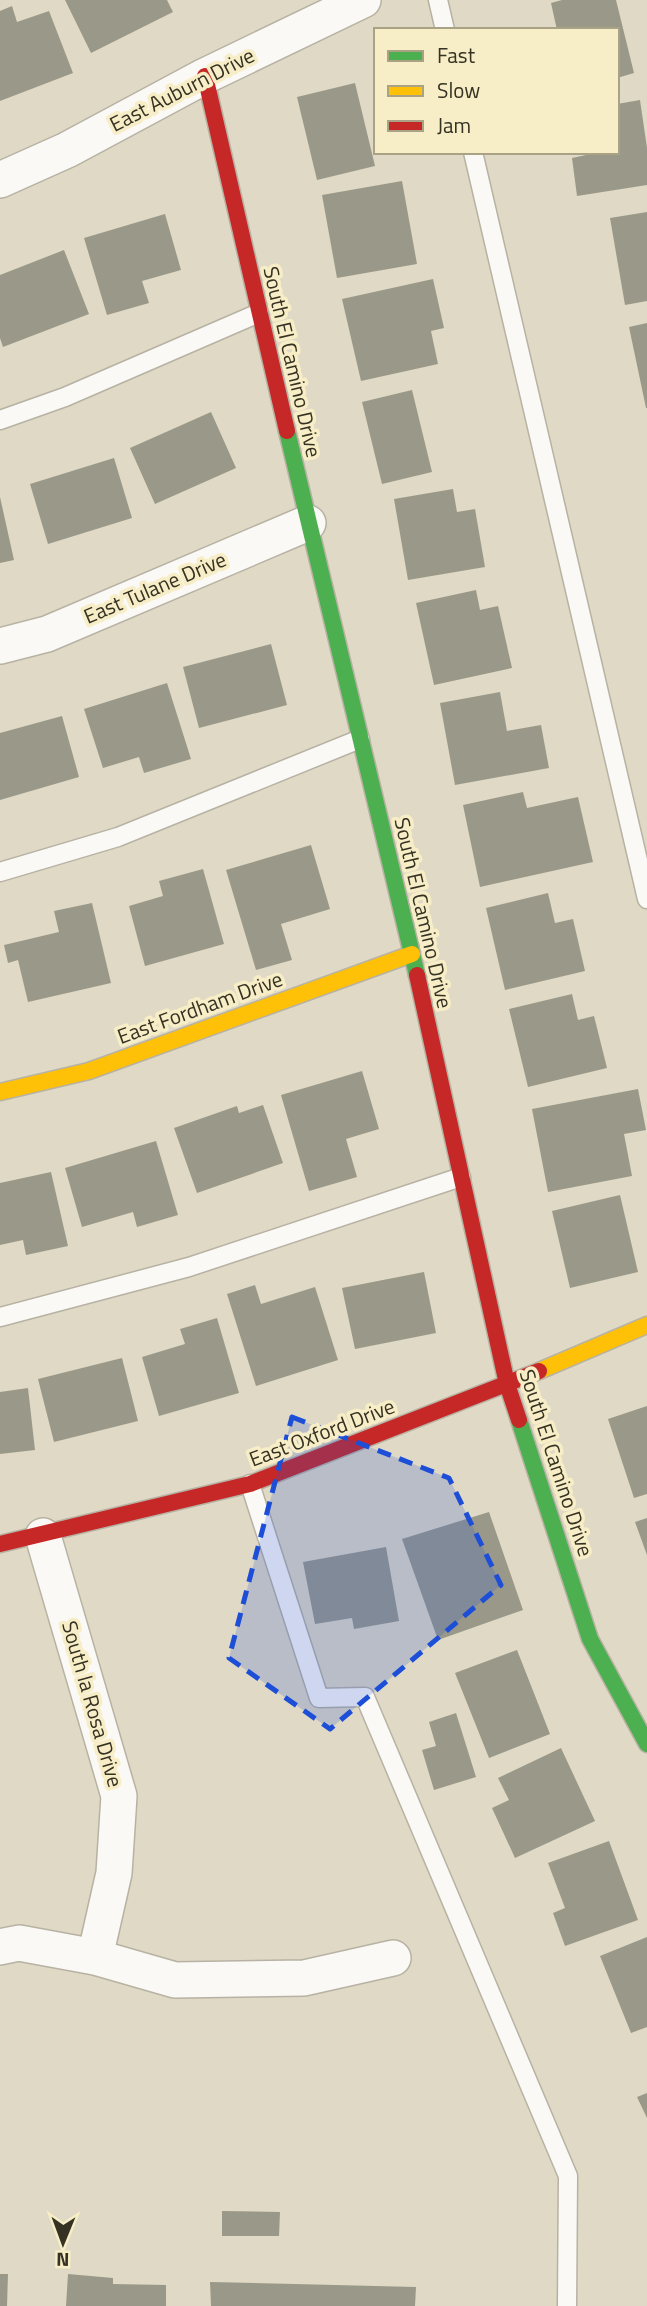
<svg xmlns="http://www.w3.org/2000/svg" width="647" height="2306" font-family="'Titillium Web',sans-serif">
<rect width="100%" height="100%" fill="#dfd9c5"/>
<path fill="#9a9989" d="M65,0H167L173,12L91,53Z
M562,0H616L634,73L617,78V30H557L551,3Z
M12,6L17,22L49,11L73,73L0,101V11Z
M355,83L375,166L317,180L297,97Z
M640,100L647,148V185L577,196L572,158L586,155V152H617V104Z
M402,181L417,264L337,278L322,195Z
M647,212V301L625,305L610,218Z
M165,214L181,270L142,281L149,303L107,315L84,238Z
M64,250L89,314L3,347L0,338V275Z
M433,279L444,328L431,331L438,364L361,381L342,299Z
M647,323V408H646L629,327Z
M412,390L432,472L382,484L362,402Z
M211,412L236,468L155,504L130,448Z
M114,458L132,518L48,544L30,484Z
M453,489L457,512L475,509L485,567L408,580L394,499Z
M0,497L14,560L0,563Z
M476,590L480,610L498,606L512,668L434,685L416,603Z
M271,644L287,705L199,728L183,667Z
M167,683L191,759L144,773L139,757L103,768L84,709Z
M500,692L507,731L541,725L549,768L455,785L440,703Z
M62,716L79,777L0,800V733Z
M523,792L527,808L578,797L593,862L480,887L463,805Z
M311,845L330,909L281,924L292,960L256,970L226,870Z
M203,869L224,944L145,966L129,906L163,896L159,881Z
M548,893L555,923L573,919L585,971L505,990L486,908Z
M92,903L111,983L28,1002L18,960L8,963L4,945L59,932L54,911Z
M572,994L578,1020L594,1016L607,1068L528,1087L509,1009Z
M362,1071L379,1129L346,1139L357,1177L309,1191L281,1095Z
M638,1089L646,1130L624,1134L632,1176L548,1192L532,1109Z
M263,1105L283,1163L197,1193L174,1128L237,1106L239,1113Z
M156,1141L178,1215L137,1227L133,1212L82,1227L65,1168Z
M51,1172L68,1246L26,1255L23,1240L0,1245V1183Z
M620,1195L638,1272L570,1288L552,1211Z
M424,1272L436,1333L355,1349L342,1288Z
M255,1285L261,1304L315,1287L338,1360L256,1386L227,1294Z
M217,1318L239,1393L159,1416L142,1357L185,1344L180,1329Z
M122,1358L138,1421L54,1442L38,1379Z
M28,1388L35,1450L0,1454V1392Z
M647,1406V1494L634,1498L608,1419Z
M489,1512L523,1610L438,1640L402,1539Z
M647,1518V1555L635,1522Z
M386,1547L399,1621L354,1629L352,1618L315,1624L303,1562Z
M517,1650L550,1734L489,1758L455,1673Z
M456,1713L476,1777L434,1790L422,1750L436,1746L429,1722Z
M561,1748L595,1821L515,1858L492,1808L509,1800L498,1778Z
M609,1841L638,1920L565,1946L553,1913L565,1908L548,1863Z
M647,1937V2027L631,2033L600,1956Z
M647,2093V2118L637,2097Z
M222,2211L280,2212L279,2236H222Z
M0,2274H8L7,2306H0Z
M68,2274L113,2278V2284L166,2285V2306H66Z
M210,2282L416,2287L415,2306H211Z"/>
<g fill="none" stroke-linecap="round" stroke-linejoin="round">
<g stroke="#b7b2a3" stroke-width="21">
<path id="lane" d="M438,0L445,30
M473,152L647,899
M0,420L65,397L259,313
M0,872L118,837L360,739
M0,1317L189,1267L461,1177
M250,1484L319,1698L365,1697L568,2176L567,2306"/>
</g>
<g stroke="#b7b2a3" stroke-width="38">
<path id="street" d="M0,180L67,150L205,76L363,0
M0,646L47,634L308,523
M43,1536L119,1796L114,1873L95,1957
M0,1947L19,1943L95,1957L175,1980L304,1978L393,1958"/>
</g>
<g stroke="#b7b2a3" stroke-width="19">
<path id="fast" d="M287,431L417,975
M519,1420L590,1639L647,1744"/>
</g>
<g stroke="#b7b2a3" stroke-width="19">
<path id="slow" d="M0,1092L89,1071L412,954
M539,1371L647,1325"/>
</g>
<g stroke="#b7b2a3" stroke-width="19">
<path id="jam" d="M205,76L287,431
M417,975L507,1384L519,1420
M0,1544L250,1484L539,1371"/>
</g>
<use href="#lane" stroke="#faf9f6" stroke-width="18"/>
<use href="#street" stroke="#faf9f6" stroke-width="35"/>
<use href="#fast" stroke="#4caf50" stroke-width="16"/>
<use href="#slow" stroke="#ffc107" stroke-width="16"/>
<use href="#jam" stroke="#c62828" stroke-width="16"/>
</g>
<path fill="#1d4ed8" fill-opacity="0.2" stroke="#1d4ed8" stroke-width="5" stroke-dasharray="14 9" stroke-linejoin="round" d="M292,1417L449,1478L501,1585L330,1729L229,1658Z"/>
<g text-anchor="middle" stroke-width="7" stroke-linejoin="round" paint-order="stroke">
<g font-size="21" fill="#353123" stroke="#f7edc6">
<text transform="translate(182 90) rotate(-27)" y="7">East Auburn Drive</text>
<text transform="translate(292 362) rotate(77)" y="7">South El Camino Drive</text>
<text transform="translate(155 588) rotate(-23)" y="7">East Tulane Drive</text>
<text transform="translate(423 913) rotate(77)" y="7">South El Camino Drive</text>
<text transform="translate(200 1008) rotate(-20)" y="7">East Fordham Drive</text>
<text transform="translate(322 1433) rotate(-21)" y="7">East Oxford Drive</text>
<text transform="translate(556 1463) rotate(72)" y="7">South El Camino Drive</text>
<text transform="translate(92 1704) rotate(74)" y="7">South la Rosa Drive</text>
</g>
</g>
<rect x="374" y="28" width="245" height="126" fill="#f7edc6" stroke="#a9a285" stroke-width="2"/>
<rect x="388" y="51" width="35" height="10" fill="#4caf50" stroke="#a9a285" stroke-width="2"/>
<text x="437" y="63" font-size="21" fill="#353123">Fast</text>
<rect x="388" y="86" width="35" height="10" fill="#ffc107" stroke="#a9a285" stroke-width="2"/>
<text x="437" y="98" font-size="21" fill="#353123">Slow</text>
<rect x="388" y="121" width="35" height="10" fill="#c62828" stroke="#a9a285" stroke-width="2"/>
<text x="437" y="133" font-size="21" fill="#353123">Jam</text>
<g transform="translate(63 2243) rotate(181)" stroke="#f7edc6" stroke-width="5" paint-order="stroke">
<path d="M0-5L12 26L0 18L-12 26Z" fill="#353123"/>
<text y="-10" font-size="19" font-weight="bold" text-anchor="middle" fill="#353123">N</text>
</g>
</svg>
